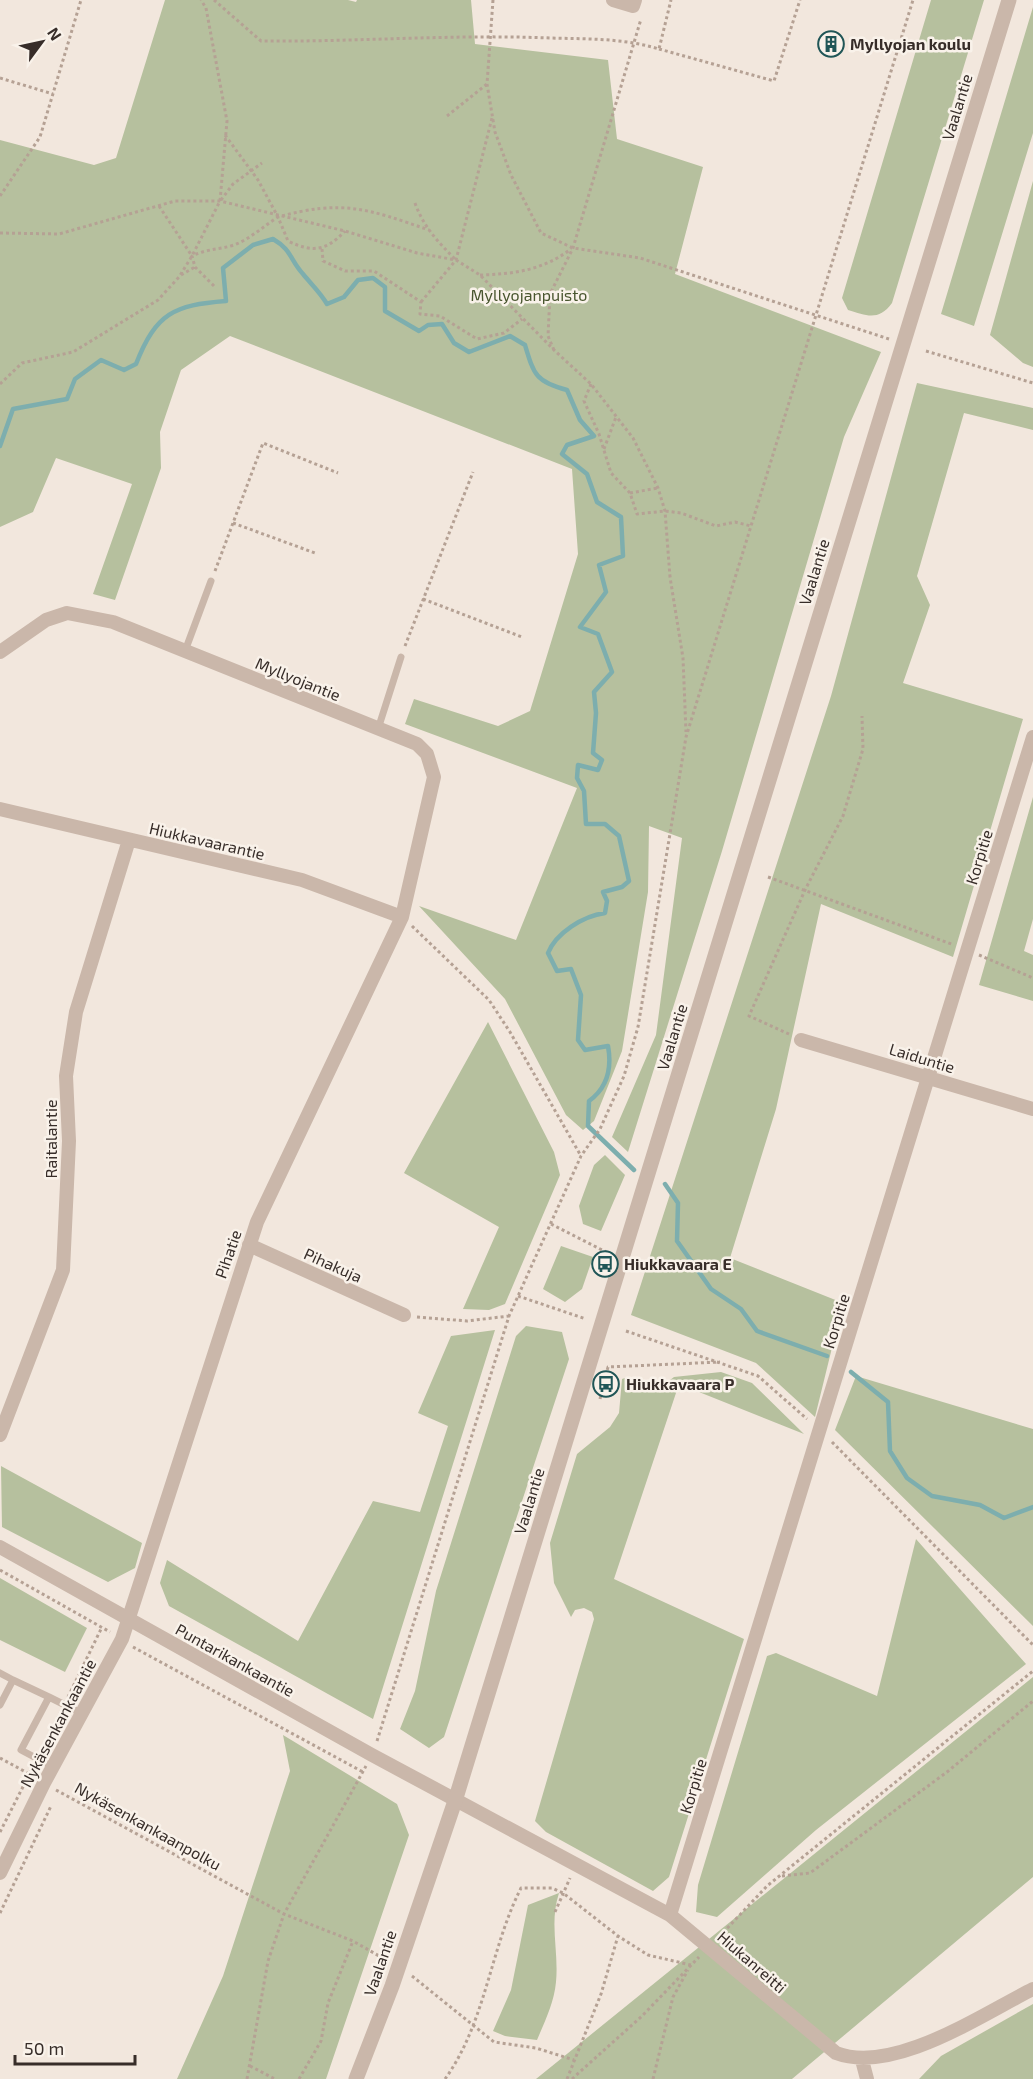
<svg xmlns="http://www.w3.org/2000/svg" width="1033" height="2079" font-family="'Exo 2',sans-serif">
<rect width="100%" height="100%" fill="#f2e7dd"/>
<path fill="#b6c09e" d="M165,0H348L356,2L357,0H471L475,44L608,60L617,139L703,167L675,274L881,352L844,437L722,851L628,1152L612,1137L656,1035L682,838L649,826L648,892L622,1051L594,1121L583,1130L566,1115L505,999L419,906L516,940L577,788L405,724L414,699L498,726L530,711L578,554L572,469L230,336L181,370L160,432L161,468L115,600L93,594L132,484L56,458L33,512L0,527V140L94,165L116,158Z
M931,0H984L892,303C879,321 867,316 848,310L842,298Z
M1033,7V133L974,326L941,314Z
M1033,181V367L1023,363L990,335Z
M917,383L1033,408V430L964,413L917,576L930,605L903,683L1023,719L953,957L821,904L776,1109L730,1258L843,1303L815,1417L756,1363L631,1315L831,696Z
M1033,797V919L1024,951L1033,955V1001L979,985Z
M488,1022L554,1152L560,1175L505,1304L489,1310L463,1309L499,1227L404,1173Z
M605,1155L625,1175L601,1231L583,1224L579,1206L594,1165Z
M561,1246L593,1257L582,1289L565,1302L543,1289Z
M526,1326L562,1332L569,1359L444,1737L429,1748L400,1729L415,1691L436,1591L516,1336Z
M495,1330L373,1719L169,1606L160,1583L167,1560L298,1641L373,1501L420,1512L448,1426L418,1413L451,1336Z
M721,1372L752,1383L804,1434L679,1384L614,1579L744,1639L669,1877L653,1891L546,1832L535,1821L594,1619L592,1612L584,1608L575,1610L571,1617L554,1583L550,1543L577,1454L610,1427L619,1413L622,1379L628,1377L647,1386L661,1387L674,1377Z
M856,1376L1033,1429V1626L835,1430Z
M1,1466L142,1543L135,1568L108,1582L2,1527Z
M916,1539L1026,1664L816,1830L717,1917L696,1912L698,1885L767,1656L776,1653L877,1696Z
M0,1578L87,1628L65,1672L0,1640Z
M1033,1677V1877L792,2079H536Z
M283,1735L397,1804L409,1835L326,2079H177L223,1976L290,1771Z
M559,1893C549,1923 559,1951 556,1982C554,2003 545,2021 537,2040L505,2036L493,2031L511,1990L528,1905Z
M1033,2004V2079H919L941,2056Z"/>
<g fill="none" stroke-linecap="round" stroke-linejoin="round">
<path stroke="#7daeae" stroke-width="4.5" d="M0,446L13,409L67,399L75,379L101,360L124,370L136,364C156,313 174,305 226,301L223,268L253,245L273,239C292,250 290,260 303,274C312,285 320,292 327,304L344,297L358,280L373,278L385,287V311L419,331L428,325L442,324L454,343L469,352L510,336L525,345C534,375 536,382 567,390L580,420L594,436L567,445L562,454L587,474L597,502L621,517L623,556L599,565L606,592L580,627L598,634L612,672L594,692L596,713L593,753L602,760L598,770L578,765L577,778L584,791L586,824H605L619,836L629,881L622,887L603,892L607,901L605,913C583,916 556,933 548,953L557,971L571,969L581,995L578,1040L585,1050L608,1046C612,1068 607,1088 589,1101L588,1126L634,1170
M665,1184L678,1203L677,1241L711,1289L741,1309L757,1331L827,1356
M851,1372L888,1402L890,1451L907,1478L932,1496L980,1505L1004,1518L1033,1507"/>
<path stroke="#b5a194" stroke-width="3" stroke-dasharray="3 3" stroke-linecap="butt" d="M214,0L261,41C357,42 453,34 550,38C587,39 623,38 659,49L671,0
M493,0L487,84L495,132L511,175L541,233L573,248L640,258L889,339
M659,49L774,81L800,0
M0,78L53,94
M447,116L487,84
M225,135L258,180L278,217C343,199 368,209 429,230
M0,196L40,137L81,0
M221,200L233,184L262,163
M415,203C423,226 438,242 455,259
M159,206L192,256
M0,233L59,234L175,201H220L345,231L417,253L456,260L480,275L555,351L591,384L633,438L658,488L665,511L670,577L683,658L686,732
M322,249L323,261L345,271H374L421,302L420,314L440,316L477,339L504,333L522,319
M181,275L195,267
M480,275C515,274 543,270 571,249
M214,286L195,267L192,256C209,248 219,250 234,245C250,239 264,226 278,217L288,241C313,253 326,251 345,231
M421,302L456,260L492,118
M554,350L548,336L550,294L573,248L641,19
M926,351L1033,383
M0,384L22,363L73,352L158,300L179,277L192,256L220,201L227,121L206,8L201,0
M591,384L584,401L599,434L611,473L630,493L637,514L665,511L681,513L716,526L735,522L751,526
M604,449L616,417
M630,493L658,488
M233,523L315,553
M215,571L263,443L338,473
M423,599L522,637
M405,646L473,472
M768,877L954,945
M412,926L489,1000L510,1032L581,1156
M979,955L1033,978
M789,1034L749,1016L805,890L843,816L863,749L862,716
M551,1224L608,1253
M518,1296L586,1319
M417,1317L467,1321L509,1316
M626,1331L758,1376L807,1419
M600,1399L608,1367L720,1362
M832,1442L1033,1645
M0,1570L110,1632
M133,1647L363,1772
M68,1697L102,1627
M377,1741L509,1316L581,1156L600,1129L624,1076L638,1027L686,737L913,0
M42,1751L60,1713
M0,1758L33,1776
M56,1790L284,1914L353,1941L386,1960
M0,1832L33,1767
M782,1876L810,1873L947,1772L1033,1701
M555,1912L570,1878
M0,1913L51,1806
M719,1937L767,1886L1033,1671
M412,1976L494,2042L536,2048L574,2060
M250,2066L275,2079
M247,2079L268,1961L284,1914L366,1766
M299,2079L321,2041L328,2003L353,1941
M445,2079C486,2022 490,1949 521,1888H552L563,1893L618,1936L648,1955L691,1965
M567,2079L601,1994L618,1936
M572,2079L642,2016L699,1957
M653,2079L673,1997L688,1970"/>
<path stroke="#cab7aa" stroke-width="7" d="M185,651L211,581
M378,729L401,657
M0,1673L13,1680
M0,1705L13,1680L49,1697
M53,1767L21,1750L49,1697L81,1713"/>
<path stroke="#cab7aa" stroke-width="14" d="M613,0L633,6L635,0
M0,652L46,620L67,613L113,622L417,744L427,754L434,777L402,917L257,1222L122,1639L44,1783L0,1873
M0,809L302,880L402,917
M801,1040L1033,1109
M249,1245L404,1315
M0,1435L63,1270L69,1141L66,1076L76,1012L129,840
M0,1547L372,1755L670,1915L836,2053C893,2075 981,2015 1033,1989
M670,1915L1033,737
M862,2060L867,2079"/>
<path stroke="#cab7aa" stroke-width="15" d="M356,2079L392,1986L455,1801L1009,0"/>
</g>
<defs>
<g id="building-ring" transform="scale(1.35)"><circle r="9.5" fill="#f9f2ea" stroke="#205657" stroke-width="1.5"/><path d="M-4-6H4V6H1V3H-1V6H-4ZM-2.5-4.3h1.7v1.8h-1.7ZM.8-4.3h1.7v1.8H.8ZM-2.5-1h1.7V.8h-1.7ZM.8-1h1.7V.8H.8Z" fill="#205657"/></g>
<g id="bus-ring" transform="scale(1.35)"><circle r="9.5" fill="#f9f2ea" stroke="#205657" stroke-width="1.5"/><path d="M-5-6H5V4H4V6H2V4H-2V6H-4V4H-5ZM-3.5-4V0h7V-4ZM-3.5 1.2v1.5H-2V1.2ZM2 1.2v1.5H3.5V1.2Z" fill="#205657"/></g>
</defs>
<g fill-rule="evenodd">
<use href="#building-ring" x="831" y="44"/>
<use href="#bus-ring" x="605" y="1264"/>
<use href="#bus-ring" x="606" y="1384"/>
</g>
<g text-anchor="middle" stroke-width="5" stroke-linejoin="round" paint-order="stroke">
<g font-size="16" font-weight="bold" fill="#372d29" stroke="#f9f2ea" text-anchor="start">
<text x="850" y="50">Myllyojan koulu</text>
<text x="624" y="1270">Hiukkavaara E</text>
<text x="626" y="1390">Hiukkavaara P</text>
</g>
<g font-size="16" fill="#372d29" stroke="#f9f2ea">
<text transform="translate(957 107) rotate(-73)" y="6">Vaalantie</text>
<text transform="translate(814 572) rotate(-73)" y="6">Vaalantie</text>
<text transform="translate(298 679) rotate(22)" y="6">Myllyojantie</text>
<text transform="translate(207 841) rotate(13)" y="6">Hiukkavaarantie</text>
<text transform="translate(979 857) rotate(-73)" y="6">Korpitie</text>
<text transform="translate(672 1037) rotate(-73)" y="6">Vaalantie</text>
<text transform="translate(922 1058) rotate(17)" y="6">Laiduntie</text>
<text transform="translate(51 1139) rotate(-90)" y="6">Raitalantie</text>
<text transform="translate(228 1254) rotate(-71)" y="6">Pihatie</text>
<text transform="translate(333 1265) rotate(24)" y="6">Pihakuja</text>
<text transform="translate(836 1321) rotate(-73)" y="6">Korpitie</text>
<text transform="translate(529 1501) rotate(-73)" y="6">Vaalantie</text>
<text transform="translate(235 1660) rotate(29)" y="6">Puntarikankaantie</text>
<text transform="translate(58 1723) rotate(-62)" y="6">Nykäsenkankaantie</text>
<text transform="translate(693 1786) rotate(-73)" y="6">Korpitie</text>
<text transform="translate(148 1826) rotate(29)" y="6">Nykäsenkankaanpolku</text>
<text transform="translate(752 1962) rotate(41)" y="6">Hiukanreitti</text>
<text transform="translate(380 1963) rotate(-71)" y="6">Vaalantie</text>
</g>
<g font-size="16" fill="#48552e" stroke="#f9f2ea">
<text x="529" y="301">Myllyojanpuisto</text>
</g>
</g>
<g transform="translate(42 42) rotate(57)" stroke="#f9f2ea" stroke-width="4.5" paint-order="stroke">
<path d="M0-4.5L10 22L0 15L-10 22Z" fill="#372d29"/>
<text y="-9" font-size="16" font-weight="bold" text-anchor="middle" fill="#372d29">N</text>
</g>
<path d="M15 2055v9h120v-9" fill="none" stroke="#372d29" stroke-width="3"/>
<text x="24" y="2055" font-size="18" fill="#372d29" stroke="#f9f2ea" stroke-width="4.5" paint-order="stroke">50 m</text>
</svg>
